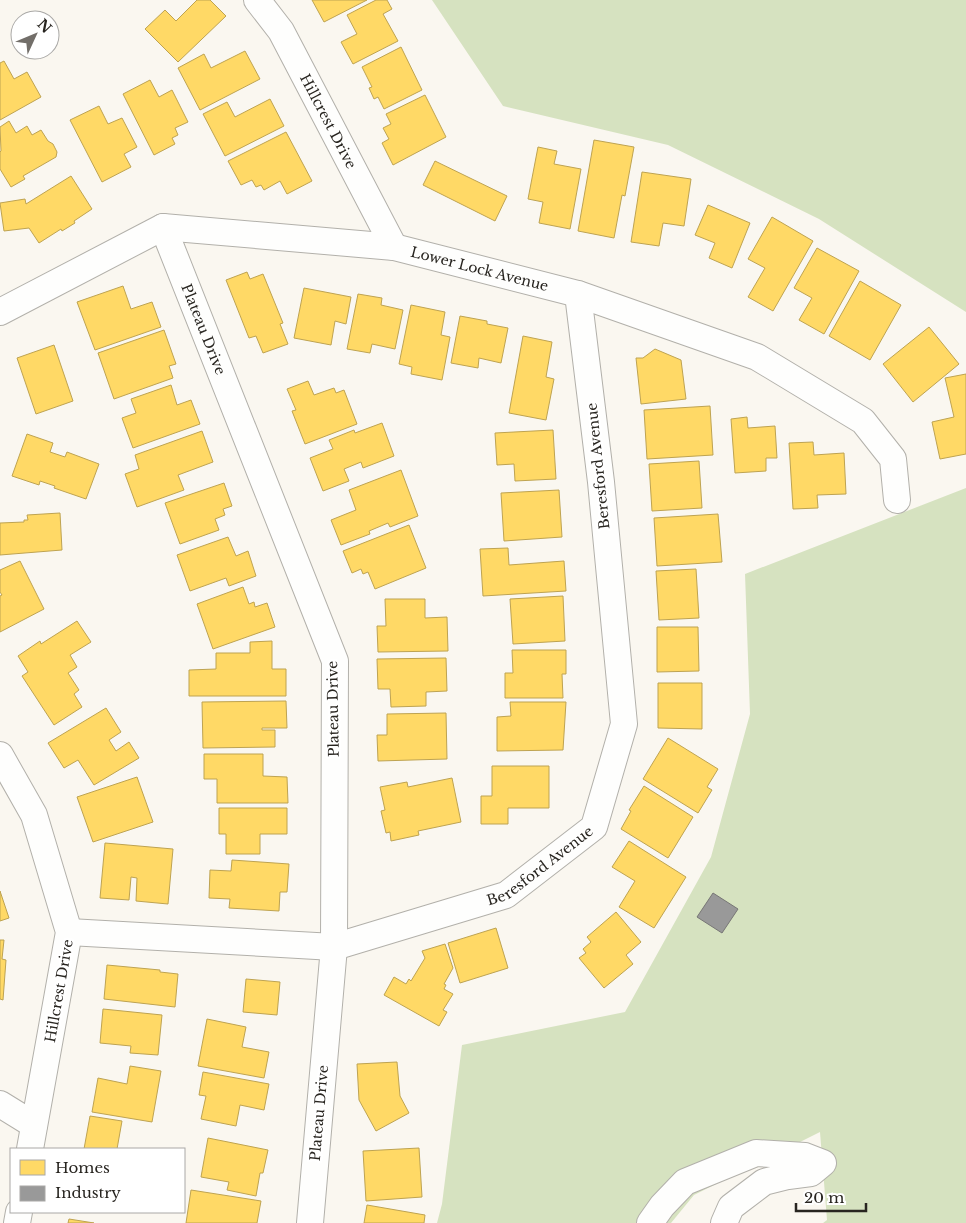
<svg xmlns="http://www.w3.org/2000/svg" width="966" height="1223" font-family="'Libre Baskerville',serif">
<rect width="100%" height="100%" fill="#faf7f0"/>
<path fill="#d6e2c0" d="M432,0H966V312L819,219L668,145L503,106Z
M966,488V1223H823L827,1220L820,1132L694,1195L671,1223H437L442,1204L462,1045L625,1012L711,857L750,714L745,574Z"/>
<path fill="#ffd966" stroke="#bea351" d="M197,0H210L226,16L178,62L145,29L165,10L176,21Z
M312,0H367L324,22Z
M376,0H387L392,9L383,14L398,41L353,64L341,42L357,34L347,15Z
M401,47L422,90L384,109L378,97L374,99L369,88L372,87L362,67Z
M245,51L260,79L200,110L178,68L204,54L211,68Z
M4,61L14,79L27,72L41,97L0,120V63Z
M150,80L159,97L172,90L188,122L175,128L178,135L172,138L175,144L154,155L123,94Z
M425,95L446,137L393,165L382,143L389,139L383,128L391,124L386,114Z
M270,99L284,126L225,156L203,114L227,102L235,117Z
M99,106L108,124L122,118L137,147L124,154L131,167L102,182L70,120Z
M9,121L16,133L27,126L32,135L41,130L48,141L53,144L57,152L56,157L23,176L25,179L11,187L0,169V152L1,151L0,127Z
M286,132L312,181L287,194L280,181L264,190L261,185L256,187L252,180L241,185L228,161Z
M594,140L634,147L625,196L622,195L614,238L578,231Z
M538,147L557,151L554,164L581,169L570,229L539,223L543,202L528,199Z
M435,161L507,196L495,221L423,185Z
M642,172L691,179L684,226L663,223L659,246L631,242Z
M71,176L92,209L74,221L75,223L62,231L61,229L39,243L29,228L4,231L0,203L25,199L26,204Z
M708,205L750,223L732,268L709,258L715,243L695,235Z
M772,217L813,241L773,311L748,297L765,268L748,259Z
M817,248L859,271L824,334L799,320L812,298L794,288Z
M247,272L250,279L263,274L283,323L280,324L288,344L263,353L256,336L249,338L226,280Z
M860,281L901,305L870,360L829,336Z
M123,286L131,309L152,302L161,327L95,350L77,302Z
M304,288L351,297L346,324L335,321L331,345L294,338Z
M358,294L382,298L381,305L403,310L395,349L372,344L370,353L347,349Z
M411,305L445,312L441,335L450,337L442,380L411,374L412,367L399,364Z
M460,316L487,321V324L508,328L501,363L479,358L478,368L451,363Z
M929,327L959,364L913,402L883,364Z
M164,330L176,364L169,366L173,378L114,399L98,353Z
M523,336L552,342L546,377L554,379L546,420L509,413Z
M54,345L73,401L36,414L17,358Z
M655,349L681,360L686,399L641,404L636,358H643Z
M966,374V454L940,459L932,422L954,417L945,378Z
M308,381L314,395L334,388L336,393L344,390L357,424L305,444L292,411L296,410L287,389Z
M171,385L177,405L191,400L200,424L133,448L122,418L136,413L131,399Z
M710,406L713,455L647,459L644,410Z
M747,417L748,428L775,426L777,458H766V471L735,473L731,419Z
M382,423L394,456L363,468L361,462L344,469L349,481L323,491L310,458L333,449L329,440L354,430L355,433Z
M553,430L556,479L515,481L514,464L497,465L495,433Z
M202,431L213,462L178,475L184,490L137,507L125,474L139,469L135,455Z
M27,434L53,443L50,452L65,457L67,452L99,464L86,499L54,488L55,486L40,481L39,485L12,476Z
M813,442L814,455L844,453L846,494L817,495L818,508L793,509L789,443Z
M699,461L702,508L652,511L649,464Z
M401,470L418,516L390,527L388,523L369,531L370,534L341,545L331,520L356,510L349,490Z
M224,483L232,506L223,509L225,515L215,519L219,530L180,544L165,503Z
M559,490L562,537L504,541L501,493Z
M60,513L62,550L0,555V523L24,522V520H28L27,515Z
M718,514L722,562L657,566L654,518Z
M409,525L426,568L375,589L368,572L363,574L361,569L352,573L343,551Z
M228,537L236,556L248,551L256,576L229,586L226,578L190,591L177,555Z
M508,548L509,565L564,561L566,591L483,596L480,549Z
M20,561L44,609L0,632V596L2,595L0,592V570Z
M696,569L699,618L659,620L656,571Z
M243,587L249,604L254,602L255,607L267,603L275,627L213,649L197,604Z
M563,596L565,641L513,644L510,599Z
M385,599H425V618L447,617L448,651L378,652L377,626H386Z
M77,621L91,642L70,655L77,667L68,673L79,690L74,694L82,707L54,725L22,676L28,672L18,656L40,641L41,644Z
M657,627H698L699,671L657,672Z
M272,641V669H286V696H189V670L216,669V653H250V642Z
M512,650H566V674H562L563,698H505V673H513Z
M446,658L447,691L426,692V706L391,707L390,689H378L377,659Z
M658,683H702V729L658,728Z
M286,701L287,728H262V730H275V747L203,748L202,702Z
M510,702H566L563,750L497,751V717L511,716Z
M106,708L121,732L109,740L116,751L129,742L139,758L94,785L78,760L64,768L48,743Z
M446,713L447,759L378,761L377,735H387V714Z
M668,738L718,769L707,787L712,790L698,813L643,779Z
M204,754H263V776L287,777L288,803H217V779H204Z
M492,766H549V808H508V824H481V796H492Z
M137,777L153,822L93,842L77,797Z
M452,778L461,822L418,831L419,835L391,841L390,832L386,833L381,811L385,810L380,787L407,782L408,787Z
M644,786L693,817L668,858L621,829L631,811L629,810Z
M219,808H287V834H260V854H226V834H219Z
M629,841L686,877L654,928L619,907L635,881L612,867Z
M105,843L173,849L168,904L136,901L137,878L131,877L129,900L100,898Z
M232,860L289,864L287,892H280L279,911L229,908L230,899L209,898L210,870L231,871Z
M0,891L9,918L0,921Z
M616,912L641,942L626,955L633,964L604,988L579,958L586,953L583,949L591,942L587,937Z
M496,928L508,968L460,983L448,943Z
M0,940H4L2,959L6,960L3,1000L0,999Z
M445,944L453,968L444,984L446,985L444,989L453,994L443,1010L447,1012L439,1026L384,995L394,977L406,984L409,979L411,981L425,958L422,951Z
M107,965L160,970V972L178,974L175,1007L104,999Z
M246,979L280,982L277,1015L243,1012Z
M103,1009L162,1015L158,1055L130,1053L131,1046L100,1043Z
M207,1019L246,1027L242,1047L269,1052L264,1078L198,1066Z
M397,1062L400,1096L409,1113L376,1131L359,1100L357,1064Z
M130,1066L161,1071L152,1122L92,1112L98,1078L127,1084Z
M203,1072L269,1084L264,1110L240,1105L236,1126L201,1119L206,1096L199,1095Z
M90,1116L122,1121L117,1149H84Z
M208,1138L268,1150L263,1173H260L256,1196L227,1190L229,1182L201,1177Z
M419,1148L422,1197L366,1201L363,1151Z
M191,1190L261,1201L257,1223H186Z
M367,1205L425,1215L424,1223H364Z
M69,1219L94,1223H68Z"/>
<path fill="#999" stroke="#777675" d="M713,893L738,909L722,933L697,917Z"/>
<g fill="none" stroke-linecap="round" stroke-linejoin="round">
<g stroke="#b2b0aa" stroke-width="28">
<g id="minor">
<path id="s1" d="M257,0L281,31L394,247"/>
<path id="s2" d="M163,227L335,661L334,947L310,1223"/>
<path id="s3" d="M0,312L163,227L394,247L578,294L757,357L863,421L893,459L897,500"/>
<path d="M0,755L34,815L69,932L30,1149"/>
<path id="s4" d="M69,932L334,947L506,895L594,827L624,724L601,482L578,294"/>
<path d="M0,1104L34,1125"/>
<path d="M17,1223L19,1212"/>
<path d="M650,1223L662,1206L685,1182L756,1153L805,1156L823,1163L811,1173L788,1176L764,1182L731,1207L724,1223"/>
</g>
</g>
<use href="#minor" stroke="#fefefd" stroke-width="26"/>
</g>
<g text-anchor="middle" stroke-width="5" stroke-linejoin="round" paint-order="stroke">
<g font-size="14" fill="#282520" stroke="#fff">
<text dy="5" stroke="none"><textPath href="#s1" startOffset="141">Hillcrest Drive</textPath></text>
<text dy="5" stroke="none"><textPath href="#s3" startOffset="504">Lower Lock Avenue</textPath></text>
<text dy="5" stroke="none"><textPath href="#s2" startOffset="110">Plateau Drive</textPath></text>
<text transform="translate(598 466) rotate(-96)" y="5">Beresford Avenue</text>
<text transform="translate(333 709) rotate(-91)" y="5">Plateau Drive</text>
<text dy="5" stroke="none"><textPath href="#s4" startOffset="489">Beresford Avenue</textPath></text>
<text transform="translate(59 991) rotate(-80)" y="5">Hillcrest Drive</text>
<text transform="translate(319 1113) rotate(-85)" y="5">Plateau Drive</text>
</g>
</g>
<rect x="10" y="1148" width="175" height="65" fill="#ffffff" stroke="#a9a8a6"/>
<rect x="20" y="1160" width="25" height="15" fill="#ffd966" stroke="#a9a8a6"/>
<text x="55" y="1173" font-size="15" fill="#282520">Homes</text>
<rect x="20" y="1186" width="25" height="15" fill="#999999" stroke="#a9a8a6"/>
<text x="55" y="1198" font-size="15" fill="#282520">Industry</text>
<g transform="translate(35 35) rotate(46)"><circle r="24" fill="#ffffff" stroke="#a9a8a6"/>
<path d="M0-4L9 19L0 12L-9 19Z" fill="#726e69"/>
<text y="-8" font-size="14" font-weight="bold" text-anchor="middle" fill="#282520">N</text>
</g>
<path d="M796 1203v8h70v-8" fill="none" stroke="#282520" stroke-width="2.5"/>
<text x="804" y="1203" font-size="15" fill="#282520" stroke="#ffffff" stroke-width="4" paint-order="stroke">20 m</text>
</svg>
